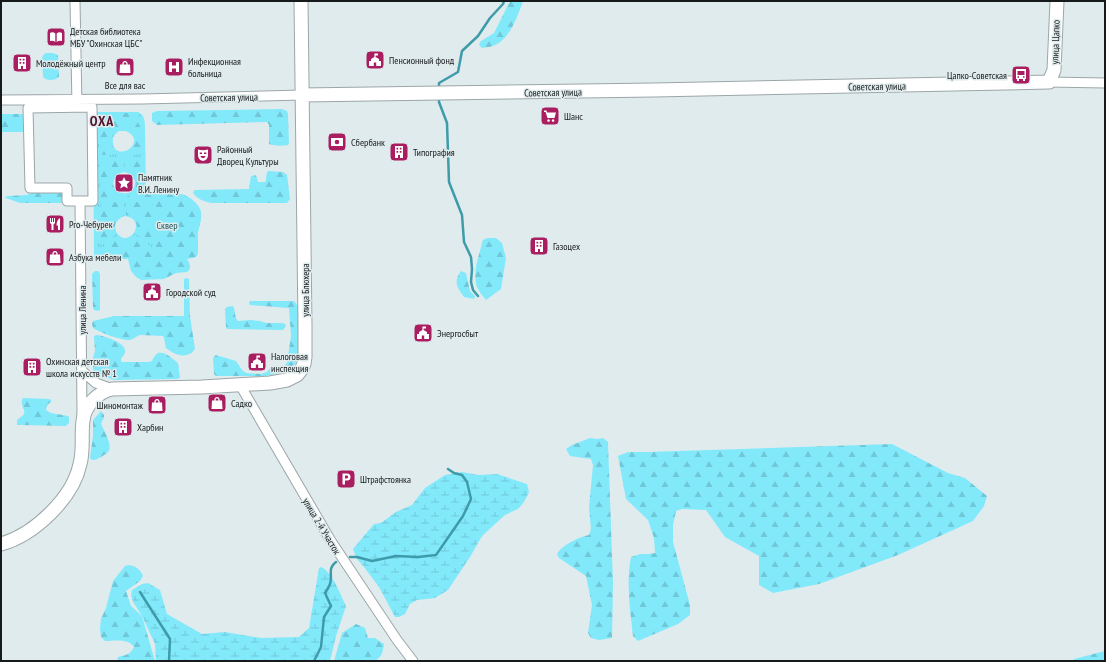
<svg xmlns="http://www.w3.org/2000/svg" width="1106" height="662" font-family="'PT Sans Narrow',sans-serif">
<defs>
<pattern id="grass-tufts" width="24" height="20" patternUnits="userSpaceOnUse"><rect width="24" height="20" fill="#82e9fb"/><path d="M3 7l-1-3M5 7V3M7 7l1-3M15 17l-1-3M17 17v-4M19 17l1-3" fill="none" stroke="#70c7d7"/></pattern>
<pattern id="forest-firs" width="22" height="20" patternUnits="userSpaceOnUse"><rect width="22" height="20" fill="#82e9fb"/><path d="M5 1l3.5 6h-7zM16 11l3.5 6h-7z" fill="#70c7d7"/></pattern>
<pattern id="wetland-marsh" width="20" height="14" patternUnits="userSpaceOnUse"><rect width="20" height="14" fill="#82e9fb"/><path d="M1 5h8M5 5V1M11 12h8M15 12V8" fill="none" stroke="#70c7d7"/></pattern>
</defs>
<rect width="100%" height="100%" fill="#e0ebed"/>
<path fill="url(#grass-tufts)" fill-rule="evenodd" d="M93,112H138C145,115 145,122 145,129L146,194C157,194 169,192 180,194C189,195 200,204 201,214C202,220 199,226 198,232C197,240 199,248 197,256L193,258L94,259ZM119,131H126C150,143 114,164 113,142C112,137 115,134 119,131ZM124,172L131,174L135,181C136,200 109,195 114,180C116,175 119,173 124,172ZM125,216C149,220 128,250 117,233C112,225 118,218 125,216Z"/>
<path fill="url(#forest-firs)" d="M510,1H523C518,15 510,39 495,45C491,47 486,47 482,48L480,46L479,44L481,41L494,33Z
M46,53H53L58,55L59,74V77C55,81 46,81 43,77L42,58L43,55Z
M282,109L287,111L288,114L289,143L288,145C283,146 274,146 269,144V125L267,122L157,125L152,121V113L157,111Z
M107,113H138L140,114L131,131L123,130L115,131L103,117L105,114Z
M1,114H29V132H1Z
M142,115L144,121L145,154L129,155L127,153C136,145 137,143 132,132Z
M101,118H102L114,133C107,143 113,147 119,154L101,155L100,153L99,121Z
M101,158H121L123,159V171C108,179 111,186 122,197V200H103L101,199L100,161Z
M127,158H141L144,159L145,194L152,195V200H126C127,195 129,195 132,192C142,183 133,175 125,171V160Z
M268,171L283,172L287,175L290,199L287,203H211C204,201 196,199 193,192L195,190L249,189L251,176L256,175L258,182H265C267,180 265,175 268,171Z
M30,188H67L66,203H20L6,198L5,197L8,196L27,195L29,194Z
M154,194C170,194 180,191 193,201C197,204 201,208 201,213C202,220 199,225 198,232C197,240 199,248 197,256L193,258L187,259C190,264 192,268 187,272L176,273L164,279L141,280L136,277L131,271L128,259C115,259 108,260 103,247L118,235C124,240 129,239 135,235L153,248H155Z
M102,202H124V216C114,218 114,226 116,234L101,245V203Z
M126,202H152V245L136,234C139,225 136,217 126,215Z
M487,238H496L502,243L506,258L501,289L486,300C483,296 479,292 477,287C472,272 479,257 482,243L483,240Z
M95,271H98L100,274V310L98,311L94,310L93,308L92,274Z
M461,271L466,273L470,291L475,296L474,299L464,297C457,287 453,282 461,271Z
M187,278L189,279V281L190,316L195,349C187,360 175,355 166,348L164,338L163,336C155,336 148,335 140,335C136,336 133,340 129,340C120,340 101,333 93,328L92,324L93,321L114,316H184V279Z
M250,301H294L298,306L299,358L295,364L285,372L265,376H216L214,374L213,358L216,355L236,361L242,370L246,373L261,374L267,372L271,367L274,366H284L287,363L291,336L289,308L250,305L249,303Z
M233,306C236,311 234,317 238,321L250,320L260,321L266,323H282L285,324L286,326L283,330L227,329L226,327L225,309L227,307Z
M97,335C104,336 124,342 125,350C126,354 121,357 121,361L122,362H149L152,361C153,358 155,355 158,353C165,351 173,359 178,363L180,378L177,379L114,380L94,373L92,361L95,351L94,337V336Z
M23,398L49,399L51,400V402L47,405L46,410L51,413L68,416L69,417V423L66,426L20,425H17V420C19,418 23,416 24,414C26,409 19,406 23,398Z
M101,411L104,415V418L101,423C104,433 117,449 104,455C100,458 96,460 92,460L90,458L93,436V420Z
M590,438L598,439L603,438L608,442L613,583L612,638L599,640L591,638L588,633L592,605L586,576L559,558L557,554C562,545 579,537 589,535L591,529L589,507L593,465L591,459L570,456L566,449L572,445Z
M892,444L948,473L965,478L987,496L984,506L973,521L898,555L819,584L773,593L759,585V556L725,537L706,510L682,509L676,511L673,525V542L690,605V615L678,624L638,641L633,636C630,609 626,583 631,557L640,554H648L655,553L654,538L648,520L626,499L618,456L628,452H648Z
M129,565C137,567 140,569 143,576L140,581L126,591L131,606L142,616L155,661H117L118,657C126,655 130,655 134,647C128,638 115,641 105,641L101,637L100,629L101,619L106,608L113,581L125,566Z
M356,624L365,628L368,638H375L384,644C383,651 382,658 374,661H334L342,633Z
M1105,651V661H1073L1074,659Z"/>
<path fill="url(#wetland-marsh)" d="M462,472L478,475L497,474L527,484L529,492L524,502L518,509L505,515L482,536L470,557L448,590L435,598L417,600L410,604L405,614L399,617H395L379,587L364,567L357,559L353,549L374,524L381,523L396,512L412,505L425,488L445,475Z
M321,567C332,571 341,596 346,606L336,636L330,661H156L155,644L142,616L133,602L131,595L132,590L142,584L148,583L160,590L167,614L202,634L225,632L261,638L299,637L309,628L319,568Z"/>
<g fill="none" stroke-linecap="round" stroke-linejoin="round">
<path stroke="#3e9baa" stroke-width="2.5" d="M439,89V83L458,72L462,51L478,36L490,18L503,4L504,1
M439,96V102L447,123L449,182L462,215L464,242L471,257L472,269L471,282L473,290L478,296
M350,557H357L372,561L396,556L418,557L436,555L463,516L471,499L467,482L462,475L454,473L448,469
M140,592L170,639L169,661
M314,661L321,647L324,617L331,606L325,593C327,590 329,587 330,584C333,576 327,568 336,562"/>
<g stroke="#9ca6a8" stroke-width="11">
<path id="street" d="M75,1L77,106
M1049,82L1105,83
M1,100L142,99L302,95
M92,107L93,201H67V188H30L28,108Z
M80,201L82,414
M82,371L96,383L112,389
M240,385L331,541L397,640L413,661"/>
</g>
<g stroke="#9ca6a8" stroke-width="15">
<path id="secondary" d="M302,95L654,90L1049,82L1054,70L1057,1
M1,544C34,535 73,498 80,464C84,450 81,435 83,421C84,406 98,392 112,389L202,387L270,383L287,380L297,375L301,370L304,364L305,357V326L301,1"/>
</g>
<use href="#street" stroke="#fff" stroke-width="9"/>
<use href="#secondary" stroke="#fff" stroke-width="13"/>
</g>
<defs>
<g id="library-square" transform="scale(1)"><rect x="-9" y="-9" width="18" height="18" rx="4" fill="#a91e60" stroke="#e0ebed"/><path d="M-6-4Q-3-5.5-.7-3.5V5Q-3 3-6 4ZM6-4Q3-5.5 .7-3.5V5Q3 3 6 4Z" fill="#fff"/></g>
<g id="civic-square" transform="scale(1)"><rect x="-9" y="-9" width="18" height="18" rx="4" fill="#a91e60" stroke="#e0ebed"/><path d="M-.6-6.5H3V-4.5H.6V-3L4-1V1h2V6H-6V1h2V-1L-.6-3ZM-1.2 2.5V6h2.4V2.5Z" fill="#fff"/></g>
<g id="building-square" transform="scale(1)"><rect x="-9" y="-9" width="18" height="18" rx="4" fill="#a91e60" stroke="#e0ebed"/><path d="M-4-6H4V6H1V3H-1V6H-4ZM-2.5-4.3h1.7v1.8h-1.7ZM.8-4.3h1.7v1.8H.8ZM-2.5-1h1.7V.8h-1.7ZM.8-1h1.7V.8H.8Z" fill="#fff"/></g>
<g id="shop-square" transform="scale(1)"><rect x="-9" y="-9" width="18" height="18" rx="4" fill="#a91e60" stroke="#e0ebed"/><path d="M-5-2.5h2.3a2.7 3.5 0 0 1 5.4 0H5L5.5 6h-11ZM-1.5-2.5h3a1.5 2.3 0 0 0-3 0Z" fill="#fff"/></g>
<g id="hospital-square" transform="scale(1)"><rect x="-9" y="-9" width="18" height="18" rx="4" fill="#a91e60" stroke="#e0ebed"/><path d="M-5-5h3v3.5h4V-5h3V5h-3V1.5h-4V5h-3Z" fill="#fff"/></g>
<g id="bus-square" transform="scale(1)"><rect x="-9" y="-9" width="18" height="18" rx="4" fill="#a91e60" stroke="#e0ebed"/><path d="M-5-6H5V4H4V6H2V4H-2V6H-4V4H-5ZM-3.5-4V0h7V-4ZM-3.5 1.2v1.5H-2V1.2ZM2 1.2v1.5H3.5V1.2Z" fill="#fff"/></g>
<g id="supermarket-square" transform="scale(1)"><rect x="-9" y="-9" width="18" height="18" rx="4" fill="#a91e60" stroke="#e0ebed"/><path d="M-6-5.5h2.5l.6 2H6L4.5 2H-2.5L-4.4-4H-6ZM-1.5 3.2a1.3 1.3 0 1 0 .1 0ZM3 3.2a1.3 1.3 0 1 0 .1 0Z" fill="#fff"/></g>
<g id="bank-square" transform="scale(1)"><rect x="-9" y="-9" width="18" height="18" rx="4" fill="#a91e60" stroke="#e0ebed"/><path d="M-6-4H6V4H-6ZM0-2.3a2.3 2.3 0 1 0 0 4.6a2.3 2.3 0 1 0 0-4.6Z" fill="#fff"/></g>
<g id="theatre-square" transform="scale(1)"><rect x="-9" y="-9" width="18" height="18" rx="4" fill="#a91e60" stroke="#e0ebed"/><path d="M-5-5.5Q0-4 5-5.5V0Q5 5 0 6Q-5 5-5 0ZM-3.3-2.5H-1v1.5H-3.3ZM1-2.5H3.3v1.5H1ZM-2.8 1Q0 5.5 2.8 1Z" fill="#fff"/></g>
<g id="sight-square" transform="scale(1)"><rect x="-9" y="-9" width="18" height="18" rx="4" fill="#a91e60" stroke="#e0ebed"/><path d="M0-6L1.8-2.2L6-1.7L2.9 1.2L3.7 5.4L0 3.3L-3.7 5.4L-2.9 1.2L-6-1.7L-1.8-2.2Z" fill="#fff"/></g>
<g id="restaurant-square" transform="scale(1)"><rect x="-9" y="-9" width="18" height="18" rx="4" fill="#a91e60" stroke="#e0ebed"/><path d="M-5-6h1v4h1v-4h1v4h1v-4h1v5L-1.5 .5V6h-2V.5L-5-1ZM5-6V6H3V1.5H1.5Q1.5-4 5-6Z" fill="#fff"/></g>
<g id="parking-square" transform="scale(1)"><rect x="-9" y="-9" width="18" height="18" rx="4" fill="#a91e60" stroke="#e0ebed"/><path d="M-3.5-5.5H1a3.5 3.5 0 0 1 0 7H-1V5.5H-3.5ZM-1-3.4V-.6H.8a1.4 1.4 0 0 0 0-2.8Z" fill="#fff"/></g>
</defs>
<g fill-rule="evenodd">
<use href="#library-square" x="56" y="37"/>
<use href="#civic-square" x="375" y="60"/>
<use href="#building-square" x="22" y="63"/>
<use href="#shop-square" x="125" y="67"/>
<use href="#hospital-square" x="174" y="67"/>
<use href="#bus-square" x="1021" y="75"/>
<use href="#supermarket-square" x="550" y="116"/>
<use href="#bank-square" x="337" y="142"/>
<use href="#building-square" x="399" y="152"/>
<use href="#theatre-square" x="203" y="155"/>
<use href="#sight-square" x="124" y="183"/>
<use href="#restaurant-square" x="55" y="224"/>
<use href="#building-square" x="539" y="246"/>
<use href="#shop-square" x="55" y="257"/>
<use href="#civic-square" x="152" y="292"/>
<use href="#civic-square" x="423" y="333"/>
<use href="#civic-square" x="257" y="362"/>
<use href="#building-square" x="32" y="367"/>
<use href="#shop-square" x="217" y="403"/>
<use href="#shop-square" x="157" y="405"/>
<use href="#building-square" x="123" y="427"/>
<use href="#parking-square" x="346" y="479"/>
</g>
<g text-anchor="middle" stroke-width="3" stroke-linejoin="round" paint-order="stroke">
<g font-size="10" fill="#161a1b" stroke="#e0ebed" text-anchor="start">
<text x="70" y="35">Детская библиотека<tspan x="70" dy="12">МБУ "Охинская ЦБС"</tspan></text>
<text x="389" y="64">Пенсионный фонд</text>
<text x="188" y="65">Инфекционная<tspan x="188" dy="12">больница</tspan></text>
<text x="36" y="67">Молодёжный центр</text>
<text x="1007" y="79" text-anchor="end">Цапко-Советская</text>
<text x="125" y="89" text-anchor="middle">Все для вас</text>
<text x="564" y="120">Шанс</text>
<text x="351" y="146">Сбербанк</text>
<text x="217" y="153">Районный<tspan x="217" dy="12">Дворец Культуры</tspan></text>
<text x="413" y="156">Типография</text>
<text x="138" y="181">Памятник<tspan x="138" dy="12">В.И. Ленину</tspan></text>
<text x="69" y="228">Pro-Чебурек</text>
<text x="553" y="250">Газоцех</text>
<text x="69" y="261">Азбука мебели</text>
<text x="166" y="296">Городской суд</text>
<text x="437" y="337">Энергосбыт</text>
<text x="271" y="360">Налоговая<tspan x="271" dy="12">инспекция</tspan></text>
<text x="46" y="365">Охинская детская<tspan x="46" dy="12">школа искусств № 1</tspan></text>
<text x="231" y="407">Садко</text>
<text x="143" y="409" text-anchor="end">Шиномонтаж</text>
<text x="137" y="431">Харбин</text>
<text x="360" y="483">Штрафстоянка</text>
</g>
<g font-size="10" fill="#161a1b" stroke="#e0ebed">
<text transform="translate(1055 42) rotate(-88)" y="4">улица Цапко</text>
<text transform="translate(877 86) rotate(-1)" y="4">Советская улица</text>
<text transform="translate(553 92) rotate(-1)" y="4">Советская улица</text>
<text transform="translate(229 97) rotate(-1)" y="4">Советская улица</text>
<text transform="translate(305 290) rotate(-90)" y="4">улица Блюхера</text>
<text transform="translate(82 310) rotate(-90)" y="4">улица Ленина</text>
<text transform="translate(322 526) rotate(59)" y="4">улица 2-й Участок</text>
</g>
<g font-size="10" fill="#1d525a" stroke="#e0ebed">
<text x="167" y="229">Сквер</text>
</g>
<g font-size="14" font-weight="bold" letter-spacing="1" fill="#54122f" stroke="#e0ebed">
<text x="102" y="126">ОХА</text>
</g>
</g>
<rect width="1106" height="662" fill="none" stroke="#161a1b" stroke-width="4"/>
</svg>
